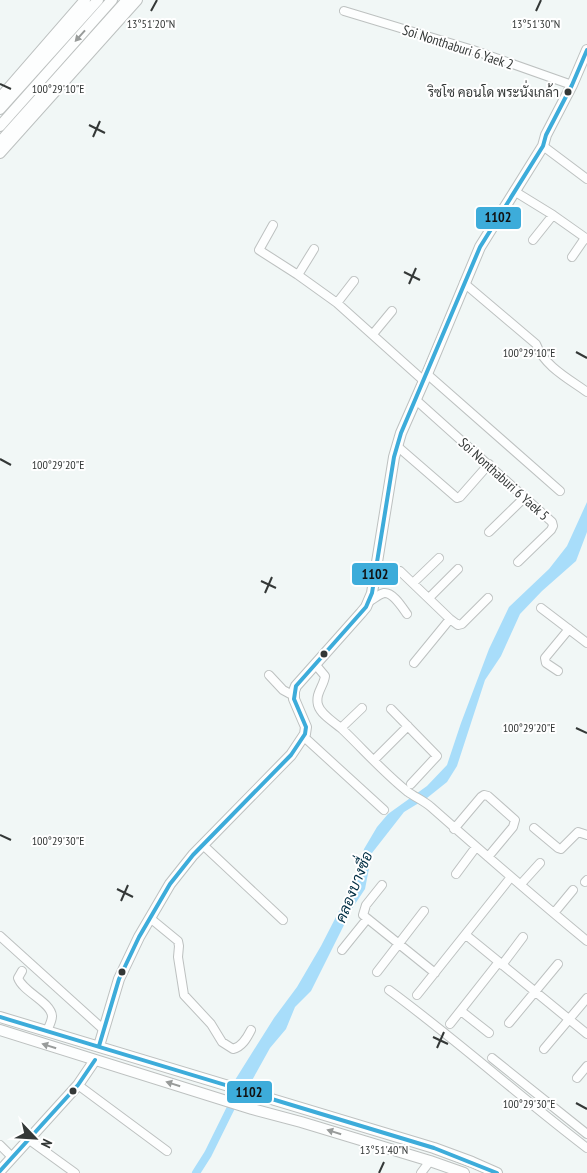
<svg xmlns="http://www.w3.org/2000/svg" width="587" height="1173" font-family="'PT Sans Narrow',Sarabun,sans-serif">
<rect width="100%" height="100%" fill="#f1f7f6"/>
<path fill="#a8ddfa" d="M587,502V532L576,561L542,591L520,614L501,656L485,680L457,766L447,782L427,798L404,812L372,853L365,889L353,907L311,991L295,1007L286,1029L270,1048L250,1084L235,1080L274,1018L297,987L321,946L358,874L364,849L377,827L388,814L427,786L447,765L461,723L489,649L509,607L549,569L567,546Z"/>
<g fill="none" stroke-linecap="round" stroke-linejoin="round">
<path stroke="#a8ddfa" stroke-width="8" d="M196,1173L208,1154L247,1075"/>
<g stroke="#bdc1c0" stroke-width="10">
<path id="street" d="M344,11L473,50L572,85
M543,146L587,179
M514,191L553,215L587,239
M273,225L259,250L298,275L337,303L424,381
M533,240L553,215
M572,257L585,238
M298,275L314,249
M464,283L536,344C544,366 569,379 587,392
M337,303L354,281
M373,334L392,311
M427,374L560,491
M416,400L552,522L553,526L551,530L518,562
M397,446L457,498L460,497L489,464
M489,532L524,498
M376,571L384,574L400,571L450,619L458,625L462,624L488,598
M413,583L439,558
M429,598L458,569
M370,601C374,599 379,594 384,593C393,592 402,607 407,614
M541,608L587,643
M414,663L450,619
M315,664L325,676C324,686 315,693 318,705C321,715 334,722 342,729C364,750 384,773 408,792C415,797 424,801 431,807C482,852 534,897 587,941
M558,671L546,663L545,658L569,629
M269,675L283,690L294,696
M391,709L437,756L411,784
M341,728L362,708
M303,736L384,810
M374,760L408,726
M534,828L558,848L561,849L578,832L587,835
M454,829L481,797L484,795L488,796L515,820L513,827L488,857
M203,845L283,920
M456,874L476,847
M585,882L587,880
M521,884L540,863
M382,885L366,905L363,915L435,973
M554,913L573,890
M150,918L178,941L179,946L178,957L184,995L211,1024L222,1042L233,1049C242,1047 247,1038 251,1030
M466,935L587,1034
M0,936L104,1030
M342,950L367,919
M502,965L523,937
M22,971L18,978C23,992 51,1002 52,1016C52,1021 49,1026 47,1031
M377,972L424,911
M389,990C457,1040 520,1097 587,1148
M417,995L511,877
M461,1011L489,1033
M509,1023L558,964
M450,1024L498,963
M544,1049L587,998
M492,1058L587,1134
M577,1078L587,1066
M78,1085L167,1151
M28,1139L75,1173
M0,1145L12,1157
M421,1173L430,1161"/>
</g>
<g stroke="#bdc1c0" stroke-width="12">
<path id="secondary" d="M0,98L85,0
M0,109L98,0
M0,126L112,0
M0,142L127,0
M0,153L137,0
M0,1017L434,1148L472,1162L497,1173
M0,1030L252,1109L301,1122L430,1161L464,1173
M99,1046L119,979L139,937L170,884L193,855L291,755L305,734L306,727L294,699V691L296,686L361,613L366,607L372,593L394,457L401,433L427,374L480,247L543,146L546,135L572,85L587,50
M0,1171L78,1085L95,1060"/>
</g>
<use href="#street" stroke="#fdfefe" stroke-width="8"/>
<use href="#secondary" stroke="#fdfefe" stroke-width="10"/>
<g stroke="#fff" stroke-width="8">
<path id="bus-1" d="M0,1017L434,1148L497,1173
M99,1046L119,979L139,937L170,884L193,855L291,755L305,734L306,727L294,699L296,686L366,607L372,593L394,457L401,433L480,247L543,146L546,135L572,85L587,50
M0,1171L78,1085L95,1060"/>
</g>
<use href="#bus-1" stroke="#3dacda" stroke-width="4"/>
</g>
<defs><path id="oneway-solid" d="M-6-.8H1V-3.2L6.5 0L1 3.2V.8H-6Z" transform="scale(1.25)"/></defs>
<g fill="#989b9a">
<use href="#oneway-solid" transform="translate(80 36) rotate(132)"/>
<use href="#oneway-solid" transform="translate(49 1046) rotate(-163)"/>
<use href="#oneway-solid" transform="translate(173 1084) rotate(-163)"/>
<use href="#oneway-solid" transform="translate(334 1132) rotate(-163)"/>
</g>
<path fill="none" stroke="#343837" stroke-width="2" d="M151,11L157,0M536,11L541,0M0,84L11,89M89,125L105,133M93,137L100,121M404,272L420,280M409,284L416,268M576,352L587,358M0,459L11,465M261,581L276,588M265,593L272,577M576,728L587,733M0,835L11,840M117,889L133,897M121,901L128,885M433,1037L448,1044M437,1048L444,1032M576,1103L587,1109M379,1173L384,1162"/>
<g fill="#343837" stroke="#fff" stroke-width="2">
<circle cx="568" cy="92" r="4.5"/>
<circle cx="324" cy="654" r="4.5"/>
<circle cx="122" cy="972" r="4.5"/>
<circle cx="73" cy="1091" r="4.5"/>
</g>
<g text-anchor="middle" stroke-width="4" stroke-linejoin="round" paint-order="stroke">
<g font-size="13" fill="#343837" stroke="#fff" text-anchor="end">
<text x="559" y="97">ริซโซ คอนโด พระนั่งเกล้า</text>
</g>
<g font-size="14" fill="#343837" stroke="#fff">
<text transform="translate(458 47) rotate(18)" y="5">Soi Nonthaburi 6 Yaek 2</text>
<text transform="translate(504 479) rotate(42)" y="5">Soi Nonthaburi 6 Yaek 5</text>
</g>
<g font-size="15" font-style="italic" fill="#012e43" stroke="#fff">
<text transform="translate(354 887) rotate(-68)" y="5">คลองบางซื่อ</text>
</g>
</g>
<g font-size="12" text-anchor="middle" fill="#343837" stroke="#fff" stroke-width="4" stroke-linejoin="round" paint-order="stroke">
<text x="151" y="28">13°51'20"N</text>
<text x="536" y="28">13°51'30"N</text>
<text x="58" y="93">100°29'10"E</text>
<text x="529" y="357">100°29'10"E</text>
<text x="58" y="469">100°29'20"E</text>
<text x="529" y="732">100°29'20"E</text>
<text x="58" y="845">100°29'30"E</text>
<text x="529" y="1108">100°29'30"E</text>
<text x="384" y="1154">13°51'40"N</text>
</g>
<g stroke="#fff" stroke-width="2">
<rect x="475" y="206" width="47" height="24" rx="5" fill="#3dacda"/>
<rect x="351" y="562" width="48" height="24" rx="5" fill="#3dacda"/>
<rect x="226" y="1080" width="47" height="24" rx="5" fill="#3dacda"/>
</g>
<g font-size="14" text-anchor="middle" font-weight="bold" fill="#111">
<text x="498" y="222">1102</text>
<text x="375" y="579">1102</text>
<text x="249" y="1097">1102</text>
</g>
<g transform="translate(35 1138) rotate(115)" stroke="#ffffff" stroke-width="4" paint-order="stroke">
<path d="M0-4L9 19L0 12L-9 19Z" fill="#343837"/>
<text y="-8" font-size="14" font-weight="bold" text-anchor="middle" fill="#343837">N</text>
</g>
</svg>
